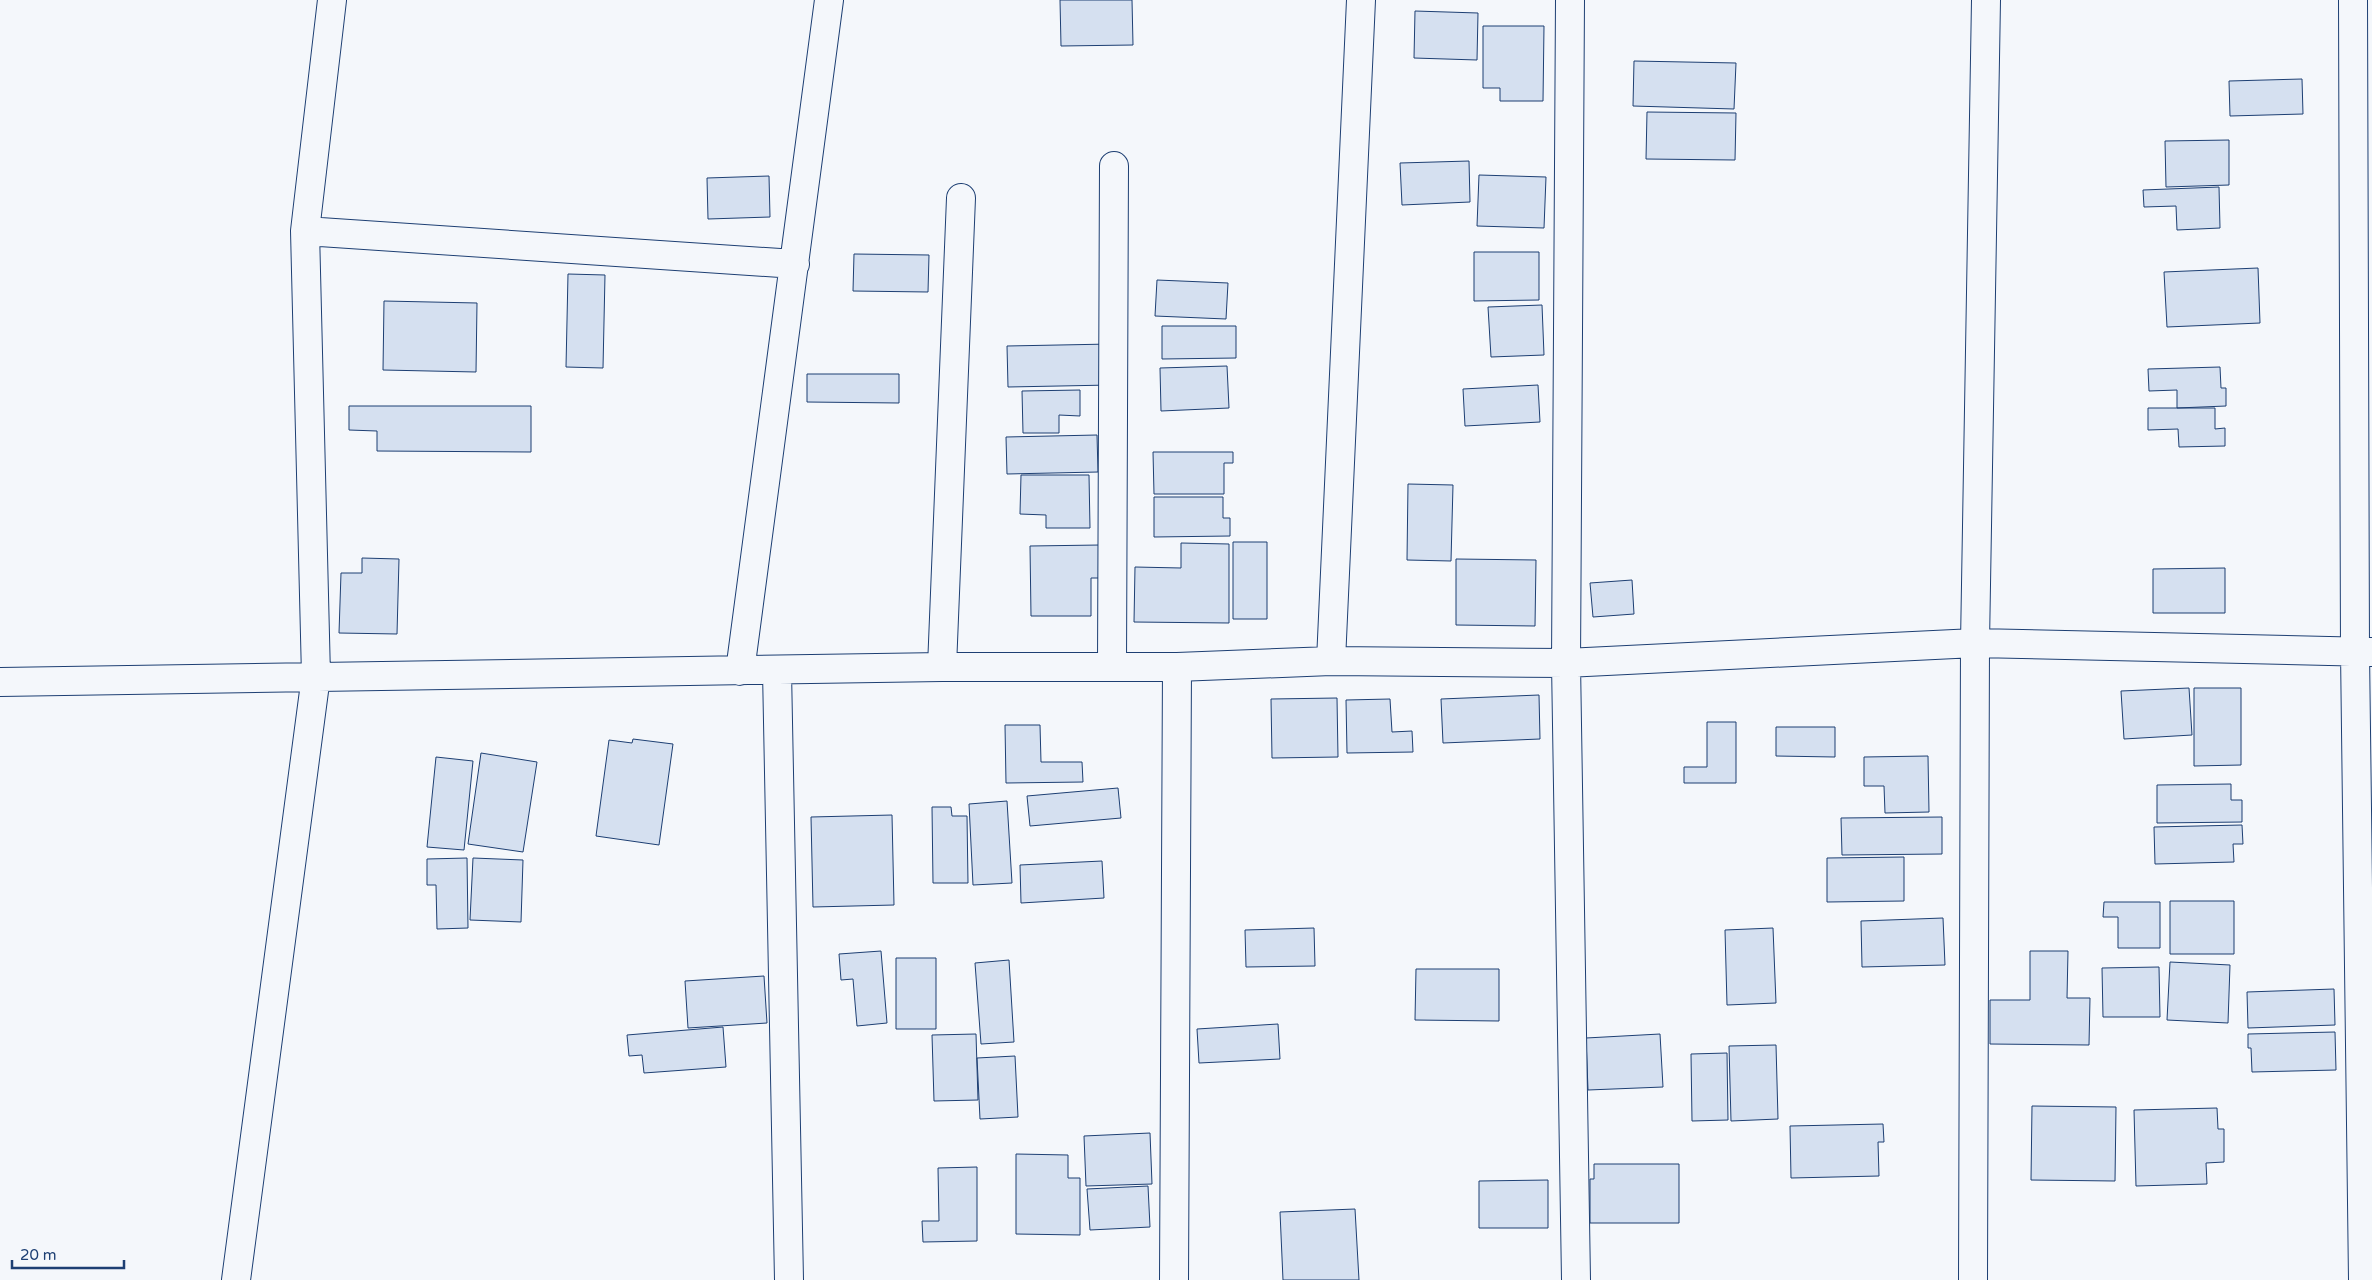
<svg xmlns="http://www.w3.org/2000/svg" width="2372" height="1280" font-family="'Varela Round',sans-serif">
<rect width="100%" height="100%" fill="#f4f7fb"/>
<path fill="#d5e0f0" stroke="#1d3f73" d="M1060,0H1132L1133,45L1061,46Z
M1415,11L1478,13L1477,60L1414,58Z
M1483,26H1544L1543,101H1500V88H1483Z
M1634,61L1736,63L1734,109L1633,106Z
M2302,79L2303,114L2230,116L2229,81Z
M1647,112L1736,113L1735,160L1646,159Z
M2229,140V185L2166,187L2165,141Z
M1469,161L1470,202L1402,205L1400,163Z
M1479,175L1546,177L1544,228L1477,226Z
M769,176L770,217L708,219L707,178Z
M2219,187L2220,228L2177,230L2176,206L2144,207L2143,190Z
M1474,252H1539V300L1474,301Z
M854,254L929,255L928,292L853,291Z
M2258,268L2260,323L2167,327L2164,272Z
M568,274L605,275L603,368L566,367Z
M1157,280L1228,283L1226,319L1155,316Z
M384,301L477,303L476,372L383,370Z
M1542,305L1544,355L1491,357L1488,307Z
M1162,326H1236V358L1162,359Z
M1111,344V385L1008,387L1007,346Z
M1227,366L1229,408L1161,411L1160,368Z
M2220,367L2221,388H2226V406L2177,408V390L2149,391L2148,369Z
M807,374H899V403L807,402Z
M1538,385L1540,422L1465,426L1463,389Z
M1080,390V416L1059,415V433H1023L1022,391Z
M349,406H531V452L377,451V431L349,430Z
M2148,408H2215V429L2225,428V446L2179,447L2178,429L2148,430Z
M1097,435L1098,472L1007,474L1006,437Z
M1153,452H1233V463H1224V494H1154Z
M1021,475H1089L1090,528H1046V515L1020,514Z
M1408,484L1453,485L1451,561L1407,560Z
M1154,497H1223V518H1230V536L1154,537Z
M1233,542H1267V619H1233Z
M1181,543L1229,544V623L1134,622L1135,567L1181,568Z
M1100,545L1101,578H1091V616H1031L1030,546Z
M362,558L399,559L397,634L339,633L341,573H362Z
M1456,559L1536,560L1535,626L1456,625Z
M2225,568V613H2153V569Z
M1632,580L1634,614L1593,617L1590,583Z
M2189,688L2192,735L2124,739L2121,691Z
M2194,688H2241V765L2194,766Z
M1539,695L1540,739L1443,743L1441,699Z
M1337,698L1338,757L1272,758L1271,699Z
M1390,699L1392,732L1412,731L1413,752L1347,753L1346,700Z
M1707,722H1736V783H1684V767H1707Z
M1005,725H1040L1041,762H1082L1083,782L1006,783Z
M1776,727H1835V757L1776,756Z
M633,739L673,744L659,845L596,836L609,740L632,743Z
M481,753L537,762L523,852L468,844Z
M1928,756L1929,812L1885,813L1884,786H1864V757Z
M436,757L473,761L464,850L427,847Z
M2231,784V800H2242V822L2157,823V785Z
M1118,788L1121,818L1030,826L1027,796Z
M1007,801L1012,883L973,885L969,804Z
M932,807H951L952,816H967L968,883H933Z
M892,815L894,905L813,907L811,817Z
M1942,817V854L1842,855L1841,818Z
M2242,825L2243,844H2233L2234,862L2155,864L2154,827Z
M1904,857V901L1827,902V858Z
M467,858L468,928L437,929L436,885H427V859Z
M473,858L523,860L521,922L470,920Z
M1102,861L1104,898L1021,903L1020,865Z
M2170,901H2234V954H2170Z
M2104,902H2160V948H2118V917H2103Z
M1943,918L1945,965L1862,967L1861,921Z
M1314,928L1315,966L1246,967L1245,930Z
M1773,928L1776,1003L1727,1005L1725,930Z
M881,951L887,1023L857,1026L853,979L841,980L839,954Z
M2030,951H2068L2067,998H2090L2089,1045L1990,1044V1000H2030Z
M896,958H936V1029H896Z
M1009,960L1014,1042L981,1044L975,963Z
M2170,962L2230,965L2228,1023L2167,1020Z
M2159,967L2160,1017H2103L2102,968Z
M1416,969H1499V1021L1415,1020Z
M764,976L767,1023L688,1028L685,981Z
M2334,989L2335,1025L2248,1028L2247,992Z
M1278,1024L1280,1059L1199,1063L1197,1029Z
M723,1027L726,1067L644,1073L642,1055L629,1056L627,1035Z
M2335,1032L2336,1070L2252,1072L2251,1048H2248V1034Z
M976,1034L978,1100L934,1101L932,1035Z
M1660,1034L1663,1087L1588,1090L1586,1038Z
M1776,1045L1778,1119L1731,1121L1729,1046Z
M1727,1053L1728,1120L1692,1121L1691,1054Z
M1015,1056L1018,1117L980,1119L977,1058Z
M2032,1106L2116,1107L2115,1181L2031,1180Z
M2217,1108L2218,1129H2224V1162L2206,1163L2207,1184L2136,1186L2134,1110Z
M1883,1124L1884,1142H1878L1879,1176L1791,1178L1790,1126Z
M1150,1133L1152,1184L1086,1186L1084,1136Z
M1016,1154L1068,1155V1178H1080V1235L1016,1234Z
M1594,1164H1679V1223H1590V1179H1594Z
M977,1167V1241L923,1242L922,1221H939L938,1168Z
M1548,1180V1228H1479V1181Z
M1148,1186L1150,1227L1090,1230L1087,1189Z
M1355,1209L1359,1280H1283L1280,1212Z"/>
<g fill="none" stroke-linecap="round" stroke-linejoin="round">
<g stroke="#1d3f73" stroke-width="30">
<path id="minor" d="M1570,0L1566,663L1576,1280
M2353,0L2355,652L2363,1280
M305,231L795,264
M1331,661L1361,0
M1112,665L1114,166
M942,667L961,198
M740,671L829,0
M777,671L789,1280
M0,682L942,667H1177L1331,661L1566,663L1975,643L2372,652
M236,1280L316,676L305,231L332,0
M1174,1280L1177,667
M1973,1280L1975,643L1986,0"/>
</g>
<use href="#minor" stroke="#f4f7fb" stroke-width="28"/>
</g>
<path d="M12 1260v8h112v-8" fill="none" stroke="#1d3f73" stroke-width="2.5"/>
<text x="20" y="1260" font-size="15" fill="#1d3f73" stroke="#f4f7fb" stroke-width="4" paint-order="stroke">20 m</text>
</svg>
